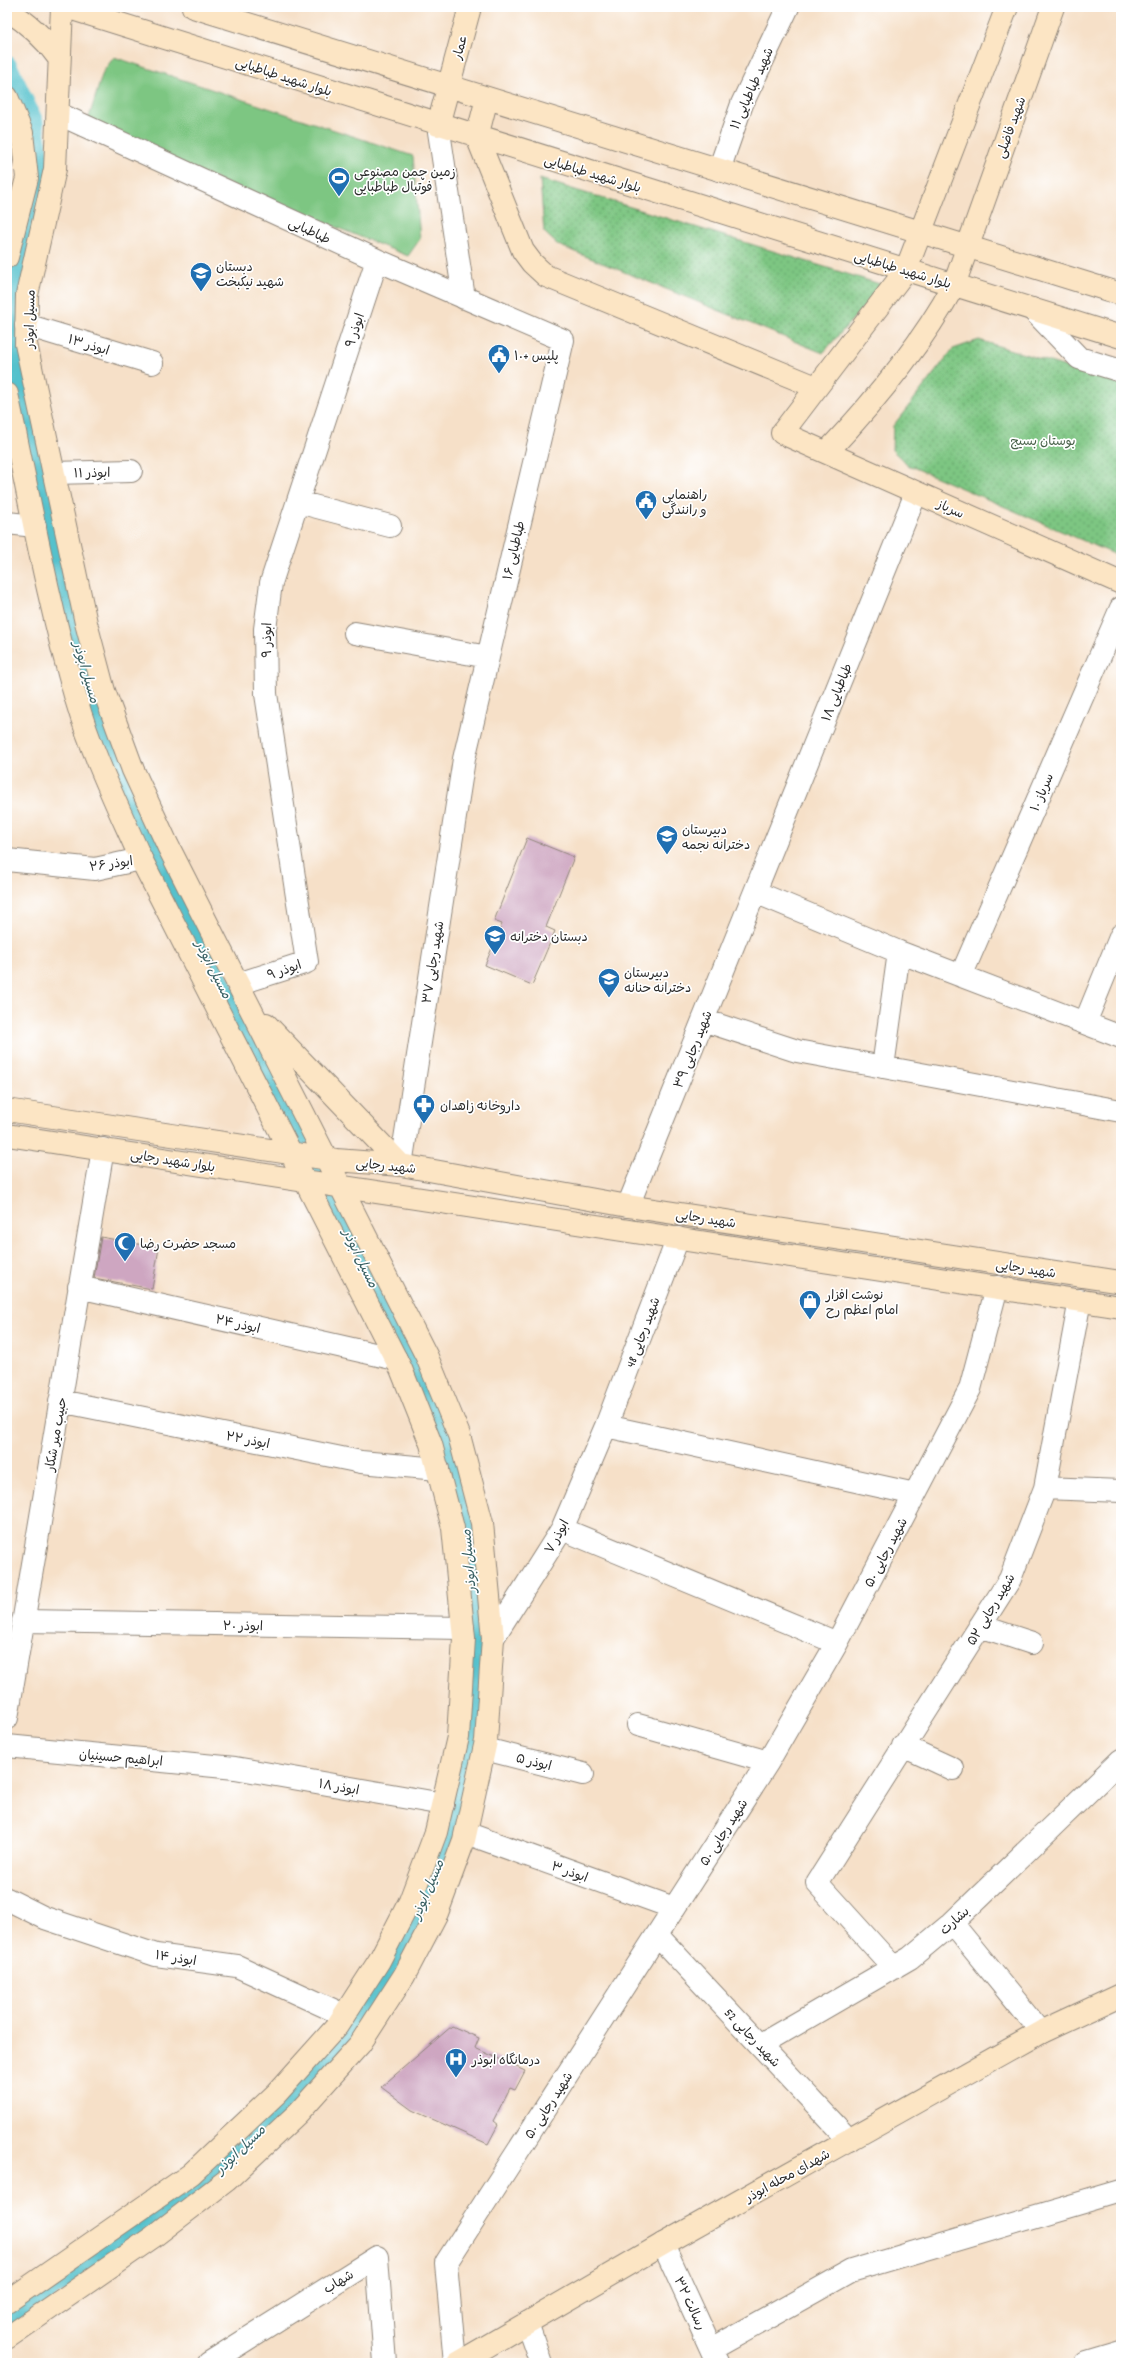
<svg xmlns="http://www.w3.org/2000/svg" width="1128" height="2370" font-family="Dekko,'Playpen Sans Arabic',sans-serif">
<defs>
<pattern id="park-dots" width="8" height="8" patternUnits="userSpaceOnUse"><rect width="8" height="8" fill="#7dc682"/><path d="M2 2h.1M6 6h.1" fill="none" stroke="#67a16b" stroke-width="1.8" stroke-linecap="round"/></pattern>
</defs>
<rect width="100%" height="100%" fill="#fff"/>
<filter id="ink" filterUnits="userSpaceOnUse"><feTurbulence type="fractalNoise" baseFrequency=".025" numOctaves="2"/><feDisplacementMap in="SourceGraphic" scale="8" xChannelSelector="R" yChannelSelector="G"/><feConvolveMatrix kernelMatrix="1 2 1 2 8 2 1 2 1" color-interpolation-filters="sRGB"/></filter>
<filter id="wash" filterUnits="userSpaceOnUse"><feTurbulence type="fractalNoise" baseFrequency=".012" numOctaves="4" result="noise"/><feDisplacementMap in="SourceGraphic" scale="16" xChannelSelector="R" yChannelSelector="G"/><feGaussianBlur stdDeviation="0.9" result="paint"/><feColorMatrix in="noise" values="0 0 0 0 0 0 0 0 0 0 0 0 0 0 0 0 0 1.4 0 .05"/><feComposite in="paint" operator="in"/></filter>
<g filter="url(#wash)">
<rect width="100%" height="100%" fill="#f6e0c8"/>
<path fill="#7dc682" stroke="#547856" d="M114,57L413,156L420,239L408,256L86,127L103,72Z"/>
<path fill="url(#park-dots)" stroke="#547856" d="M540,179L883,285L823,353L558,245L544,232Z
M979,340L1121,384V557L908,465L892,450L893,426L953,349Z"/>
<g fill="none" stroke-linecap="round" stroke-linejoin="round">
<path stroke="#54c1cc" stroke-width="21" d="M7,66L33,122L42,182L12,291L24,412L56,563L104,735L187,917L303,1142L417,1371L447,1444L462,1500L470,1568L478,1667L474,1732L452,1826L426,1898L388,1971L335,2047L280,2110L213,2175L7,2319"/>
</g>
<g id="blocks">
<path fill="#cea6c1" d="M527,838L574,857L546,927L555,931L532,985L485,965L502,924L494,921Z
M101,1237L159,1248L152,1289L94,1278Z
M452,2026L479,2038L475,2048L525,2071L515,2090L510,2088L493,2121L498,2125L488,2144L412,2110L381,2087Z"/>
</g>
</g>
<g filter="url(#ink)">
<use href="#blocks" fill-opacity="0" stroke="#90867a" stroke-width="1"/>
<g fill="none" stroke-linecap="round" stroke-linejoin="round">
<g stroke="#90867a" stroke-width="24">
<path id="street" d="M59,114L377,260L563,340L464,759L401,1165
M438,125L464,298
M719,170L742,104L788,7
M1032,309L1079,358L1121,371
M26,325L152,363
M54,473L131,471
M298,502L390,526
M7,523L35,526
M355,633L488,657
M7,860L95,869L141,859
M755,892L899,952L1121,1037
M961,976L1121,608
M238,984L307,962L266,694L265,629L271,583L377,260
M703,1020L797,1051L1121,1111
M1085,1023L1121,935
M883,1067L899,952
M628,1206L916,493
M79,1287L396,1359
M60,1401L361,1462L438,1469
M606,1426L915,1494
M1045,1488L1121,1491
M562,1529L837,1643
M23,1621L463,1628
M980,1626L1032,1643
M493,1638L562,1529L606,1426L678,1238
M7,1718L103,1149
M638,1725L768,1762
M7,1746L235,1768L443,1804
M903,1746L953,1769
M485,1749L583,1774
M466,1833L674,1908
M7,1899L45,1918L156,1955L237,1966L344,2015
M952,1923L1041,2032
M657,1935L849,2140
M894,1968L817,1883L1010,1579L1045,1488L1080,1300
M760,2045L910,1958L952,1923L1121,1760
M663,2244L717,2362
M527,2323L541,2363
M712,2349L851,2271L1121,2191
M209,2363L377,2257L385,2363
M455,2363L446,2263L768,1762L837,1643L970,1389L997,1287
M1084,2363L1121,2352"/>
</g>
<g stroke="#90867a" stroke-width="24">
<path id="secondary" d="M66,7L1121,337
M193,7L1121,294
M1007,7L906,270L782,433L1121,583
M7,10C28,23 44,37 58,57
M7,97L22,133L27,178L7,257
M487,98L477,137L523,251L532,263L546,276L816,387
M438,125L470,7
M7,394C29,496 47,599 76,699C92,754 118,807 141,859L401,1369L431,1444L453,1528L464,1638L458,1737L436,1832L410,1901L379,1961L337,2026L277,2093L191,2174L7,2302
M827,452C875,401 921,346 954,285L1053,7
M266,1024L401,1165
M7,1110L336,1160L401,1165L628,1206L1121,1282
M7,1135L1121,1307
M7,2338L153,2237L227,2180L298,2113L360,2044L404,1976L437,1913L464,1840L486,1741L493,1638L482,1523L459,1435L427,1357L168,846L133,770L104,691L86,623L26,344L27,295L55,169L62,7
M458,2363L663,2244L1041,2032L1121,1995"/>
</g>
<use href="#street" stroke="#fff" stroke-width="22"/>
<use href="#secondary" stroke="#fce5c4" stroke-width="22"/>
</g>
</g>
<defs>
<g id="stadium-pin" transform="scale(1.15)"><path d="M0 17L-7.5 6A9.5 9.5 0 1 1 7.5 6Z" fill="#1f6fb2" stroke="#fff"/><path d="M0-5a6.5 5 0 1 0 0 10a6.5 5 0 1 0 0-10ZM-3.5-1.8h7v3.6h-7Z" fill="#fff"/></g>
<g id="school-pin" transform="scale(1.15)"><path d="M0 17L-7.5 6A9.5 9.5 0 1 1 7.5 6Z" fill="#1f6fb2" stroke="#fff"/><path d="M0-5L7-2L0 1L-7-2ZM-4 1L0 2.5L4 1V4Q0 6-4 4Z" fill="#fff"/></g>
<g id="civic-pin" transform="scale(1.15)"><path d="M0 17L-7.5 6A9.5 9.5 0 1 1 7.5 6Z" fill="#1f6fb2" stroke="#fff"/><path d="M-.6-6.5H3V-4.5H.6V-3L4-1V1h2V6H-6V1h2V-1L-.6-3ZM-1.2 2.5V6h2.4V2.5Z" fill="#fff"/></g>
<g id="pharmacy-pin" transform="scale(1.15)"><path d="M0 17L-7.5 6A9.5 9.5 0 1 1 7.5 6Z" fill="#1f6fb2" stroke="#fff"/><path d="M-2-6h4v4h4v4h-4v4h-4v-4h-4v-4h4Z" fill="#fff"/></g>
<g id="mosque-pin" transform="scale(1.15)"><path d="M0 17L-7.5 6A9.5 9.5 0 1 1 7.5 6Z" fill="#1f6fb2" stroke="#fff"/><path d="M3.5-4.9A6 6 0 1 0 3.5 4.9A5 5 0 1 1 3.5-4.9Z" fill="#fff"/></g>
<g id="shop-pin" transform="scale(1.15)"><path d="M0 17L-7.5 6A9.5 9.5 0 1 1 7.5 6Z" fill="#1f6fb2" stroke="#fff"/><path d="M-5-2.5h2.3a2.7 3.5 0 0 1 5.4 0H5L5.5 6h-11ZM-1.5-2.5h3a1.5 2.3 0 0 0-3 0Z" fill="#fff"/></g>
<g id="hospital-pin" transform="scale(1.15)"><path d="M0 17L-7.5 6A9.5 9.5 0 1 1 7.5 6Z" fill="#1f6fb2" stroke="#fff"/><path d="M-5-5h3v3.5h4V-5h3V5h-3V1.5h-4V5h-3Z" fill="#fff"/></g>
</defs>
<g fill-rule="evenodd">
<use href="#stadium-pin" x="339" y="178"/>
<use href="#school-pin" x="201" y="273"/>
<use href="#civic-pin" x="499" y="355"/>
<use href="#civic-pin" x="646" y="501"/>
<use href="#school-pin" x="667" y="836"/>
<use href="#school-pin" x="495" y="936"/>
<use href="#school-pin" x="609" y="979"/>
<use href="#pharmacy-pin" x="424" y="1105"/>
<use href="#mosque-pin" x="125" y="1243"/>
<use href="#shop-pin" x="810" y="1301"/>
<use href="#hospital-pin" x="456" y="2059"/>
</g>
<g text-anchor="middle" stroke-width="3.5" stroke-linejoin="round" paint-order="stroke">
<g font-size="13" fill="#2b2b2b" stroke="#fff">
<text transform="translate(459 47) rotate(-75)" y="5">عمار</text>
<text transform="translate(284 76) rotate(18)" y="5">بلوار شهید طباطبایی</text>
<text transform="translate(751 88) rotate(-66)" y="5">شهید طباطبایی ۱۱</text>
<text transform="translate(1010 127) rotate(-70)" y="5">شهید فاضلی</text>
<text transform="translate(593 173) rotate(17)" y="5">بلوار شهید طباطبایی</text>
<text transform="translate(310 230) rotate(25)" y="5">طباطبایی</text>
<text transform="translate(903 269) rotate(17)" y="5">بلوار شهید طباطبایی</text>
<text transform="translate(29 319) rotate(-89)" y="5">مسیل ابوذر</text>
<text transform="translate(354 330) rotate(-72)" y="5">ابوذر ۹</text>
<text transform="translate(89 344) rotate(17)" y="5">ابوذر ۱۳</text>
<text transform="translate(92 472) rotate(-1)" y="5">ابوذر ۱۱</text>
<text transform="translate(951 508) rotate(24)" y="5">سرباز</text>
<text transform="translate(513 550) rotate(-77)" y="5">طباطبایی ۱۶</text>
<text transform="translate(266 640) rotate(-89)" y="5">ابوذر ۹</text>
<text transform="translate(836 692) rotate(-68)" y="5">طباطبایی ۱۸</text>
<text transform="translate(1041 792) rotate(-67)" y="5">سرباز ۱۰</text>
<text transform="translate(111 863) rotate(-8)" y="5">ابوذر ۲۶</text>
<text transform="translate(432 962) rotate(-81)" y="5">شهید رجایی ۳۷</text>
<text transform="translate(284 969) rotate(-19)" y="5">ابوذر ۹</text>
<text transform="translate(692 1049) rotate(-68)" y="5">شهید رجایی ۳۹</text>
<text transform="translate(173 1160) rotate(9)" y="5">بلوار شهید رجایی</text>
<text transform="translate(386 1165) rotate(6)" y="5">شهید رجایی</text>
<text transform="translate(706 1218) rotate(9)" y="5">شهید رجایی</text>
<text transform="translate(1026 1268) rotate(9)" y="5">شهید رجایی</text>
<text transform="translate(238 1323) rotate(13)" y="5">ابوذر ۲۴</text>
<text transform="translate(642 1332) rotate(-69)" y="5">شهید رجایی 48</text>
<text transform="translate(55 1434) rotate(-80)" y="5">حبیب میر شکار</text>
<text transform="translate(248 1439) rotate(11)" y="5">ابوذر ۲۲</text>
<text transform="translate(556 1536) rotate(-61)" y="5">ابوذر ۷</text>
<text transform="translate(885 1552) rotate(-62)" y="5">شهید رجایی ۵۰</text>
<text transform="translate(990 1609) rotate(-59)" y="5">شهید رجایی ۵۲</text>
<text transform="translate(243 1625) rotate(1)" y="5">ابوذر ۲۰</text>
<text transform="translate(121 1757) rotate(5)" y="5">ابراهیم حسینیان</text>
<text transform="translate(534 1761) rotate(14)" y="5">ابوذر ۵</text>
<text transform="translate(339 1786) rotate(10)" y="5">ابوذر ۱۸</text>
<text transform="translate(723 1832) rotate(-57)" y="5">شهید رجایی ۵۰</text>
<text transform="translate(570 1871) rotate(20)" y="5">ابوذر ۳</text>
<text transform="translate(954 1920) rotate(-42)" y="5">بشارت</text>
<text transform="translate(176 1957) rotate(9)" y="5">ابوذر ۱۴</text>
<text transform="translate(753 2037) rotate(47)" y="5">شهید رجایی 52</text>
<text transform="translate(548 2105) rotate(-57)" y="5">شهید رجایی ۵۰</text>
<text transform="translate(787 2175) rotate(-29)" y="5">شهدای محله ابوذر</text>
<text transform="translate(338 2281) rotate(-32)" y="5">شهاب</text>
<text transform="translate(691 2303) rotate(65)" y="5">رسالت ۳۲</text>
</g>
<g font-size="13" fill="#2b2b2b" stroke="#fff" text-anchor="start">
<text x="354" y="176">زمین چمن مصنوعی<tspan x="354" dy="15">فوتبال طباطبایی</tspan></text>
<text x="216" y="271">دبستان<tspan x="216" dy="15">شهید نیکبخت</tspan></text>
<text x="514" y="360">پلیس +۱۰</text>
<text x="662" y="499">راهنمایی<tspan x="662" dy="15">و رانندگی</tspan></text>
<text x="682" y="834">دبیرستان<tspan x="682" dy="15">دخترانه نجمه</tspan></text>
<text x="510" y="941">دبستان دخترانه</text>
<text x="624" y="977">دبیرستان<tspan x="624" dy="15">دخترانه حنانه</tspan></text>
<text x="440" y="1110">داروخانه زاهدان</text>
<text x="140" y="1248">مسجد حضرت رضا</text>
<text x="826" y="1299">نوشت افزار<tspan x="826" dy="15">امام اعظم رح</tspan></text>
<text x="472" y="2064">درمانگاه ابوذر</text>
</g>
<g font-size="13" fill="#486149" stroke="#fff">
<text x="1043" y="445">بوستان بسیج</text>
</g>
<g font-size="14" font-style="italic" fill="#396063" stroke="#fff">
<text transform="translate(87 672) rotate(74)" y="5">مسیل ابوذر</text>
<text transform="translate(214 969) rotate(63)" y="5">مسیل ابوذر</text>
<text transform="translate(361 1258) rotate(64)" y="5">مسیل ابوذر</text>
<text transform="translate(468 1561) rotate(-95)" y="5">مسیل ابوذر</text>
<text transform="translate(427 1889) rotate(-67)" y="5">مسیل ابوذر</text>
<text transform="translate(240 2149) rotate(-44)" y="5">مسیل ابوذر</text>
</g>
</g>
<rect width="1128" height="2370" fill="none" stroke="#fff" stroke-width="24"/>
</svg>
